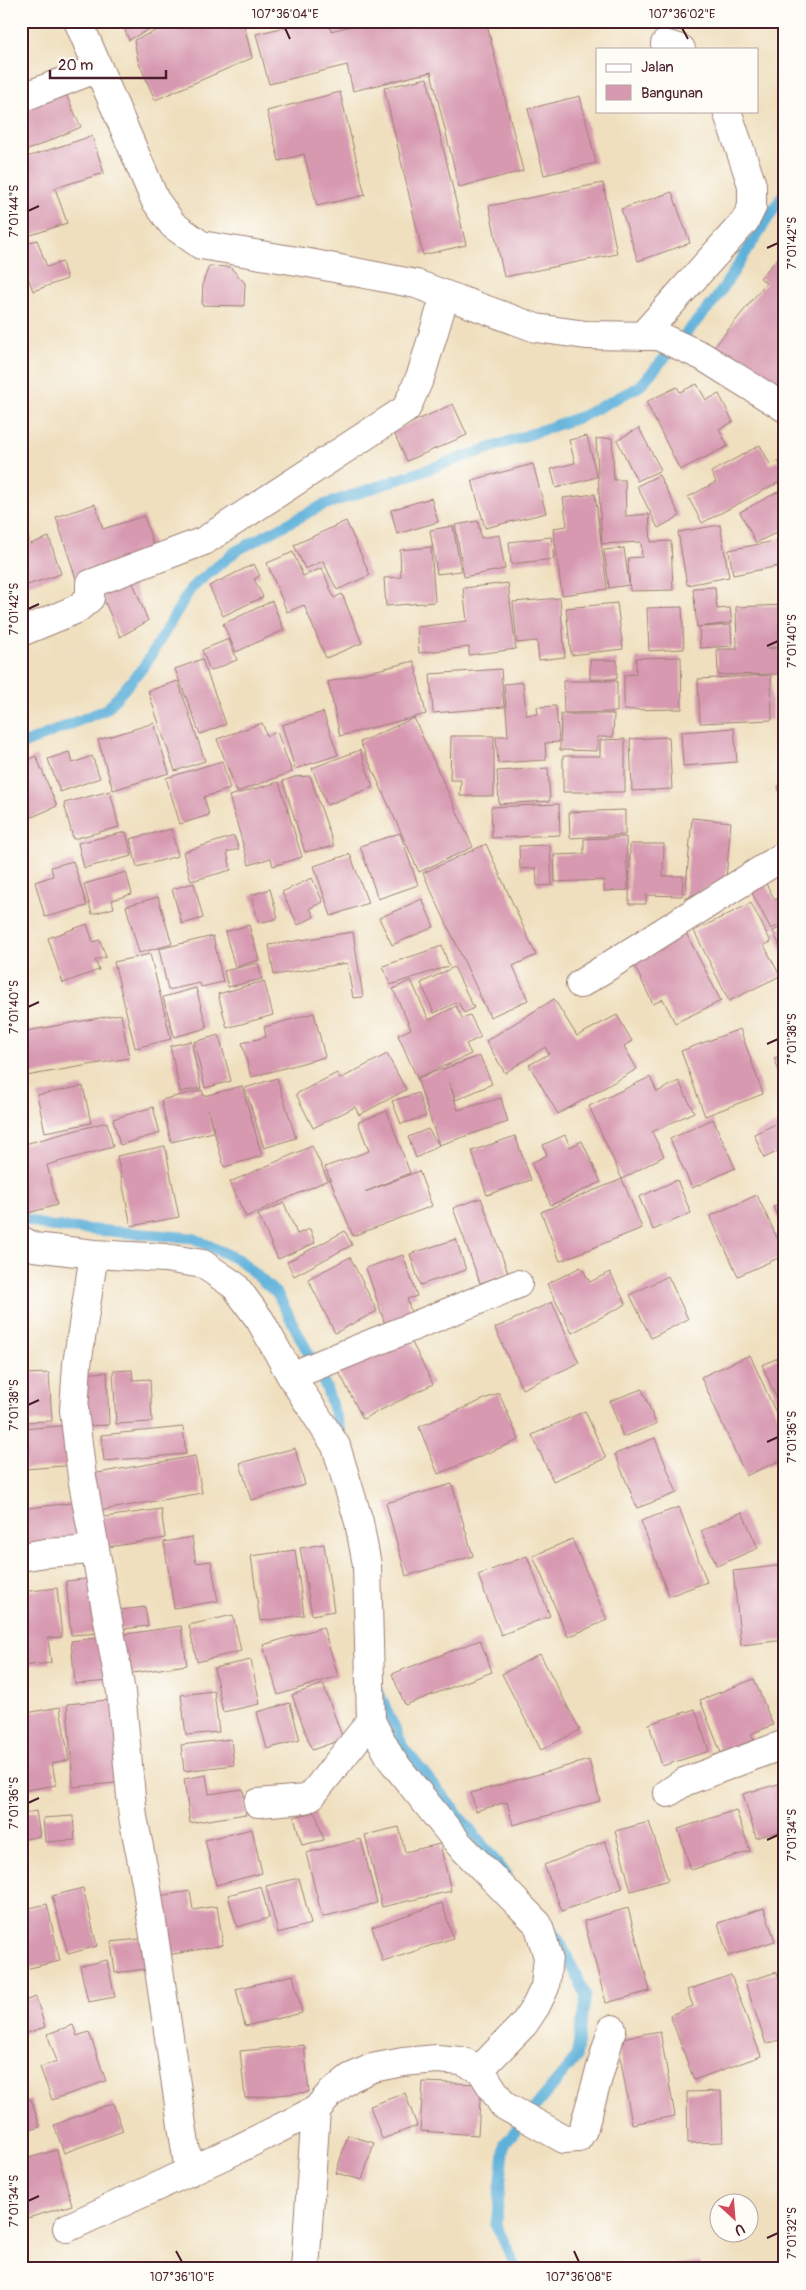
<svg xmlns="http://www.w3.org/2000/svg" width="806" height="2290" font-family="Pangolin,sans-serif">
<rect width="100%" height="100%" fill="#fdfcf7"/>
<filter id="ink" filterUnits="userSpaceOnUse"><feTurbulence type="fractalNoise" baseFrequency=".02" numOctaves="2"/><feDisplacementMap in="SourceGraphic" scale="10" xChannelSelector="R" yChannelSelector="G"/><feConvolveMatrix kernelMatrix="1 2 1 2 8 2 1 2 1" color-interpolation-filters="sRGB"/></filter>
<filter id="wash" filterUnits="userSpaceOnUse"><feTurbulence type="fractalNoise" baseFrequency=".0096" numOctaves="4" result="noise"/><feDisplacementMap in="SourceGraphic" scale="20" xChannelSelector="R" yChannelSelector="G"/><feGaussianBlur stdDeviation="1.12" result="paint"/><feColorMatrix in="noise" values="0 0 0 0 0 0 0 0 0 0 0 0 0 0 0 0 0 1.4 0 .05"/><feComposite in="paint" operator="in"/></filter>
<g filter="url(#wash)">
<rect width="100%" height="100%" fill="#efdfbe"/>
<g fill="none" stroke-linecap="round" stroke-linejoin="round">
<path stroke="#5fb1da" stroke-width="11" d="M21,745L107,709L145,665L191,588L236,551L321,506L583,416L640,386L716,299L785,192
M21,1218L47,1226L193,1238L241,1261L278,1295L326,1387L342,1437
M379,1693L403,1747L507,1875
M517,2269L496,2225L505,2143L576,2058L586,1995L560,1942L548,1927"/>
</g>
<g id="blocks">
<path fill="#d799b0" d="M121,21H166L129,40Z
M180,21H243L252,58L155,100L138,61L134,40Z
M310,21H328L331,31L370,21H486L523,171L459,187L431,72L353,91L347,65L269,84L256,34Z
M427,78L466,245L423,255L384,88Z
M63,88L81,127L21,153V106Z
M340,92L365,195L317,206L304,154L279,161L267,111Z
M580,96L596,163L544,175L528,109Z
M92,136L104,173L55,188L67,223L28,236L21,217V159Z
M603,183L617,254L504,277L489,206Z
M672,192L690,243L638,261L621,209Z
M37,240L47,267L62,262L67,279L33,291L21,258V245Z
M785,251V321L782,324L785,326V375L774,390L712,350L766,283L760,278Z
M209,266L230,267L245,283L244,306L202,305L203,282Z
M697,384L706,400L719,394L733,422L719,429L728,446L680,470L646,402L677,387L680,392Z
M453,404L467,435L407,461L393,431Z
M639,428L661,470L637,481L617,440Z
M587,436L597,477L556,488L551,469L575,463L569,440Z
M612,438L614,480H625L626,516L649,514L651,542L671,541L673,590L630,591L628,558L642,557L641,542L602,544L596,439Z
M760,445L770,464L778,461L785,474V479L702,523L688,497L716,482L711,472Z
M533,464L546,513L485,528L472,480Z
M659,475L680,516L658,528L637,486Z
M785,488V528L756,543L740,512Z
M595,494L607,589L562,595L553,528L567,526L563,498Z
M431,498L438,522L397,534L391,510Z
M95,504L103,529L144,516L157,556L77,582L56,517Z
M346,521L370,575L337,590L323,561L305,569L294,545Z
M478,521L481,538L499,535L505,569L464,577L455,525Z
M720,525L729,577L687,585L678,532Z
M453,526L461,571L437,574L430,530Z
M26,528L30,544L49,537L61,574L21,587V529Z
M551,537L554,559L511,564L509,542Z
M785,539V565L733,575L729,550Z
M431,547L435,602L386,606L384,578L401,577L400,550Z
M624,548L629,585L609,588L604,550Z
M293,552L303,576L322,568L334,598L342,594L362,643L326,658L304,605L287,612L267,563Z
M254,564L260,576L254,579L263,597L223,616L209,586Z
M130,575L148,621L120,637L98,586Z
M508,583L516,649L469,655V647L419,653L417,627L467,621L463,588Z
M715,587L717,609L730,608L732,623L697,627L693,588Z
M560,598L565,657L539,660L537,641L517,643L513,602Z
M272,601L284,630L236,652L223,624Z
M617,603L623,649L571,655L566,608Z
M785,605V647L768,648H780V674L718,675L717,649H737L736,607Z
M682,607L684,649L649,651L647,608Z
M731,625L732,646L700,648L699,627Z
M229,639L237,660L210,671L202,650Z
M681,657L682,709L624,710V675L636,674V658Z
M202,659L226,724L200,734L175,669Z
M590,660H617V679L590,680Z
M414,661L426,714L340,736L328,682Z
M501,669L504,707L433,713L430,674Z
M771,675L772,720L700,723L698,679Z
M178,681L205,761L175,771L148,691Z
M563,681H617V712L564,713Z
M523,682L526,715L538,714L537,707L556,706L559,742L545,743L546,760L498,763L496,736H508L504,684Z
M21,691L26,702L21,704Z
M323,712L338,755L295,769L282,725Z
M561,714H614L613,737H597V751L560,750Z
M414,718L473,847L419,872L360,742Z
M154,723L169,773L113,790L98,740Z
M262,723L267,736L277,732L292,772L237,792L217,739Z
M734,728L737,762L683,766L681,732Z
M451,736H494V796H460L461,780H450Z
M669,737L672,789L632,791L630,739Z
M625,739V792H563V756H600V740Z
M785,745V770L783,771L781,746Z
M360,750L373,787L327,805L312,768Z
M69,752L73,763L92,756L100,778L60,792L48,759Z
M36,756L57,806L21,822V763Z
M222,761L230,789L204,797L209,815L180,824L166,778Z
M548,768L550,801L499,804L497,771Z
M310,776L334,846L305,852L283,781L294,777Z
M279,782L302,857L273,866L271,858L249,865L229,796Z
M785,784V813H784L778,786Z
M110,791L119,827L73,839L64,803Z
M559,804L560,835L492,838L491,807Z
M625,810V835L570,838L569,812Z
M692,818L731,822L726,879L685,899Z
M171,829L178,856L137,867L130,839Z
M126,832L132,856L84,868L78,843Z
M400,833L418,885L378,899L360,846Z
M234,836L239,849L227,852L231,870L191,881L183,852Z
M626,837L628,890L604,891V880L555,882L554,855L584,854V839Z
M486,844L536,955L513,966L528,1000L490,1017L423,873Z
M630,844H664L663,876H683L682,896L646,895V904H629Z
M550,845L552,885L537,886L536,868L520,869L519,846Z
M350,854L368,903L331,916L314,866Z
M73,861L87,906L45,917L35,882L53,876L51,867Z
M126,872L132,894L112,900L114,908L92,914L84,884Z
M312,878L323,902L310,908L314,917L298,925L282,892Z
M765,882L775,900L785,896V923L771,929L750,889Z
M194,883L203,918L182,924L172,889Z
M270,889L278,918L259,923L251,895Z
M158,897L172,944L139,953L126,906Z
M422,899L434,927L392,945L379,918Z
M751,903L771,942L764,945L780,976L729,1001L694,931Z
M87,924L93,942L100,940L106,957L95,960L99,970L63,983L48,938Z
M249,925L259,960L235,967L225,932Z
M785,926V958L773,931Z
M353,932L363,997L353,998L347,963L274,975L269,945Z
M686,933L721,1001L675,1023L663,999L653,1004L632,961Z
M213,936L223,982L201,987L200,983L168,990L159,949Z
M442,946L449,966L390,985L383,966Z
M150,954L171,1039L135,1048L114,962Z
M258,963L262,979L228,987L224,971Z
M454,967L474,1008L464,1013L458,1002L434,1013L421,983Z
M411,980L429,1020L456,1006L462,1018L470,1015L481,1037L466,1044L471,1054L417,1078L398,1035L411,1029L393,989Z
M264,981L273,1015L227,1028L218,994Z
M196,988L207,1028L174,1037L163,997Z
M554,999L577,1036L617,1015L632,1041L624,1046L637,1069L558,1114L529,1065L549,1054L545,1047L505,1073L486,1041Z
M314,1013L325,1057L251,1077L242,1043L266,1037L264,1027Z
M121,1014L129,1058L26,1076L21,1049V1032Z
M740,1029L763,1094L705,1116L681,1051Z
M219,1035L231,1081L205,1088L194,1042Z
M191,1041L201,1088L180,1092L170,1046Z
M387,1054L406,1090L359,1115L355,1107L313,1128L296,1094L337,1073L340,1079Z
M785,1054V1086L774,1058Z
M480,1056L492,1084L456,1100L449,1083L458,1110L501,1098L508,1122L439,1145L417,1078Z
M650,1077L657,1092L679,1081L694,1112L652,1132L664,1156L622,1179L642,1228L560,1261L541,1212L622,1179L589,1106Z
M277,1078L296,1138L264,1148L245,1088Z
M83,1086L91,1123L45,1132L37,1095Z
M242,1086L262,1156L224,1167L208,1109L213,1132L171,1142L161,1100L202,1090L204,1096Z
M418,1093L426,1116L401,1124L392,1101Z
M153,1107L160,1133L120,1145L113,1119Z
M387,1111L410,1173L365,1192L419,1171L432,1206L353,1236L325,1167L369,1151L358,1122Z
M713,1119L735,1168L692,1188L670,1139Z
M785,1120V1148L764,1158L754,1134Z
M107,1122L113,1147L47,1165L57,1205L21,1215V1145Z
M428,1129L439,1145L416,1158L408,1137Z
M565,1135L570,1147L582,1141L601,1182L551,1205L531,1163L547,1155L543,1145Z
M515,1136L531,1180L487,1195L472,1151Z
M165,1146L179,1217L131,1226L117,1156Z
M312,1146L328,1180L246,1217L230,1182Z
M677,1180L691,1213L653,1230L639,1197Z
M757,1195L785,1255L738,1276L710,1216Z
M481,1198L508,1273L480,1283L453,1208Z
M785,1202V1233L773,1207Z
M284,1203L297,1234L310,1229L315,1243L278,1259L258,1214Z
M345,1231L352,1245L294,1276L287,1262Z
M456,1239L466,1270L420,1285L410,1254Z
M403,1255L417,1296L407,1299L413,1318L386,1327L366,1268Z
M350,1257L377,1311L335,1333L308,1279Z
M581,1267L590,1282L610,1272L626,1304L572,1333L547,1284Z
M668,1276L688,1319L651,1338L630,1295Z
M552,1302L579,1363L522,1389L495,1328Z
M407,1333L433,1384L363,1419L337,1368Z
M750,1355L785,1433V1458L746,1476L701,1377Z
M785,1355V1418L762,1365Z
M132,1370L133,1380L150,1379L152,1422L116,1424L113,1371Z
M107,1372L109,1425L83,1426L81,1374Z
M49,1373L52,1421L21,1422V1374Z
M642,1389L656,1424L623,1437L610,1401Z
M499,1393L519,1440L438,1474L419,1427Z
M585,1411L606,1458L553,1481L532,1435Z
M73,1425L76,1465L25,1469L22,1429Z
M183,1427L186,1454L104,1461L101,1435Z
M655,1438L677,1493L637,1508L615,1454Z
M295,1448L305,1485L251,1500L240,1463Z
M195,1456L202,1493L92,1512L86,1475Z
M452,1484L473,1556L406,1576L386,1503Z
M79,1502L84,1541L21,1549V1509Z
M679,1507L707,1582L669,1596L641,1521Z
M161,1509L165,1538L103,1548L98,1518Z
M742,1512L758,1548L717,1566L701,1531Z
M192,1537L196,1563L211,1561L218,1601L174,1608L164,1542Z
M572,1539L607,1620L568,1637L533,1556Z
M324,1544L334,1611L312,1615L300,1548Z
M295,1550L304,1615L260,1621L251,1556Z
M527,1556L550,1616L501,1635L478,1575Z
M785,1565V1640L741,1645L733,1571Z
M95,1578L100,1633L71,1635L66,1581Z
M57,1588L62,1637L48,1638L51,1663L21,1666V1592Z
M145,1607L148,1626L115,1630L113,1611Z
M233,1615L241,1651L197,1662L189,1625Z
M181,1626L187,1665L119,1675L113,1636Z
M323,1627L338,1676L278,1695L263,1645Z
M105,1637L109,1681L75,1684L71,1641Z
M480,1640L492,1672L405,1705L392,1674Z
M540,1654L580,1730L541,1750L502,1674Z
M251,1660L260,1704L223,1712L214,1668Z
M754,1679L773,1725L751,1734L754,1740L721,1753L700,1700Z
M323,1684L343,1739L312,1750L292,1695Z
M214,1691L219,1732L186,1735L181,1695Z
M118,1699L126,1782L73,1787L67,1704Z
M290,1703L300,1740L267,1749L257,1712Z
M60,1707L69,1760L52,1763L56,1785L21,1791V1714Z
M695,1709L709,1751L662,1766L649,1724Z
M231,1739L234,1765L184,1771L181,1745Z
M589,1760L600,1801L513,1825L507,1802L476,1811L471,1793Z
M206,1775L209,1794L243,1789L246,1814L190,1823L184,1779Z
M785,1782V1830L756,1838L743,1794Z
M736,1810L750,1851L691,1870L678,1829Z
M36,1811L40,1836L21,1840V1814Z
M315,1812L324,1840L302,1845L294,1817Z
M73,1816L75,1840L45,1842L43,1818Z
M649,1822L668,1880L631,1891L615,1831Z
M399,1827L405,1852L440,1844L451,1891L382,1907L365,1835Z
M252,1829L262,1873L216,1885L205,1840Z
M361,1839L377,1903L322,1917L306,1853Z
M605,1841L623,1888L562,1911L544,1865Z
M299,1878L311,1924L278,1933L266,1886Z
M261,1886L269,1918L237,1927L228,1895Z
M83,1888L97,1946L68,1954L52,1896Z
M190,1891L193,1910L217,1906L223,1945L163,1956L153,1897Z
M442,1903L453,1938L383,1962L372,1927Z
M47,1904L60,1961L21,1970V1910Z
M628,1908L650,1991L606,2003L584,1921Z
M764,1908L775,1941L728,1956L718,1923Z
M149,1938L153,1968L115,1973L111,1942Z
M107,1960L115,1997L88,2002L80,1966Z
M777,1972L785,1997V2038L766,2044L745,1982Z
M293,1975L302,2013L245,2026L236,1989Z
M731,1975L761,2056L694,2080L670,2015L693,2006L687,1990Z
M36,1997L45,2027L21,2035V2002Z
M73,2025L77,2036L89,2032L106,2081L52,2100L40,2067L57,2061L47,2034Z
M660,2031L675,2116L632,2124L617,2039Z
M304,2045L309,2092L245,2098L240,2051Z
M423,2082L481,2084L478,2135L420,2131Z
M721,2091L723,2142L688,2143L687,2092Z
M405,2093L417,2126L382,2139L370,2106Z
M31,2099L40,2127L21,2133V2102Z
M113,2103L123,2131L64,2153L54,2125Z
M785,2119V2132H784L781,2120Z
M348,2135L374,2143L362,2180L336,2173Z
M57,2150L72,2205L21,2220V2160Z
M700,2261L701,2269H653V2268Z"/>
</g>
</g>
<g filter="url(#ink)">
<use href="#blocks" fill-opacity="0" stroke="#9c7f74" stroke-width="1"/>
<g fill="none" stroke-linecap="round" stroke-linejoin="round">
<g stroke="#9c7f74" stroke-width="30">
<path id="street" d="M78,21L155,200L173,225L201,245L309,263L416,284L536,328L586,335L658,336L702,356L785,408
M665,44L681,49
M21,98L98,68
M642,336L745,221L752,207V185L727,111
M21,632L77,609L90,598V584L204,541L406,409L421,375L445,295
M580,984L785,855
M21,1240L34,1247L94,1254L165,1258L203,1264L235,1286L260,1320L291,1376L336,1446L359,1522L367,1565L371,1721L391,1759L459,1844L538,1924L548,1957L545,1987L536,2006L524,2024L480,2069
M94,1254L77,1364L74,1410L82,1477L121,1692L133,1817L146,1882L189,2172
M291,1376L518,1284
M21,1557L45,1553L95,1550
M668,1793L684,1782L785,1744
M258,1803L305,1799L312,1795L371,1721
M316,2110L330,2094L350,2078L372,2068L403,2062L437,2059L461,2061L480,2069L503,2105L564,2139L578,2138L583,2130L612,2029
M67,2228L238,2149L316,2110L305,2269"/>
</g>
<use href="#street" stroke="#fff" stroke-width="28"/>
</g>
</g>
<path fill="none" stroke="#4a1f2b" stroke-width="2" d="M285,28L290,39M682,28L688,39M28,211L39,206M767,248L778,243M28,609L39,604M767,646L778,641M28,1007L39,1002M767,1044L778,1039M28,1405L39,1400M767,1442L778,1437M28,1803L39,1798M767,1840L778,1835M28,2201L39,2196M767,2238L778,2233M176,2251L182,2262M574,2251L579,2262"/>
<rect width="806" height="2290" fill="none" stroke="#fdfcf7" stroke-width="55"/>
<rect x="596" y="48" width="162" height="65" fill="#fdfcf7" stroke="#b5a4a5"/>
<rect x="606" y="64" width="25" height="8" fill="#ffffff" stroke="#b5a4a5"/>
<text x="641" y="72" font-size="15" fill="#4a1f2b">Jalan</text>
<rect x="606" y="85" width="25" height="15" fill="#d799b0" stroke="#b5a4a5"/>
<text x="641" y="98" font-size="15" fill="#4a1f2b">Bangunan</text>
<g transform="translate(734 2218) rotate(154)"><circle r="24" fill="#fdfcf7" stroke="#b5a4a5"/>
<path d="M0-4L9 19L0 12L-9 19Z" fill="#d1495b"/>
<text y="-8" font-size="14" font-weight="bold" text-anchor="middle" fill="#4a1f2b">U</text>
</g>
<path d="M50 70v8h116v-8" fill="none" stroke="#4a1f2b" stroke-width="2.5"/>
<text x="58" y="70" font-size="15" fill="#4a1f2b" stroke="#fdfcf7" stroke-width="4" paint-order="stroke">20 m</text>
<rect x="28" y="28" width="750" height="2234" fill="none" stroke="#4a1f2b" stroke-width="2"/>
<g font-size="12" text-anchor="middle" fill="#4a1f2b">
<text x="285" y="18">107°36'04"E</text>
<text x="682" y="18">107°36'02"E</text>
<text transform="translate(14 211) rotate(-90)" y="4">7°01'44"S</text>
<text transform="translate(792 243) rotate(-90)" y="4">7°01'42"S</text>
<text transform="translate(14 609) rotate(-90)" y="4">7°01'42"S</text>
<text transform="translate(792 641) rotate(-90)" y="4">7°01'40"S</text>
<text transform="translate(14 1007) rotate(-90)" y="4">7°01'40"S</text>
<text transform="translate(792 1039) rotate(-90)" y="4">7°01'38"S</text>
<text transform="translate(14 1405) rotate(-90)" y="4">7°01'38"S</text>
<text transform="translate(792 1437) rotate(-90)" y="4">7°01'36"S</text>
<text transform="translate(14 1803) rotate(-90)" y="4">7°01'36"S</text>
<text transform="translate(792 1835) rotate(-90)" y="4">7°01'34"S</text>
<text transform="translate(14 2201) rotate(-90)" y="4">7°01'34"S</text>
<text transform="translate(792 2233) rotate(-90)" y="4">7°01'32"S</text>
<text x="182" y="2281">107°36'10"E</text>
<text x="579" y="2281">107°36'08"E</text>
</g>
</svg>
